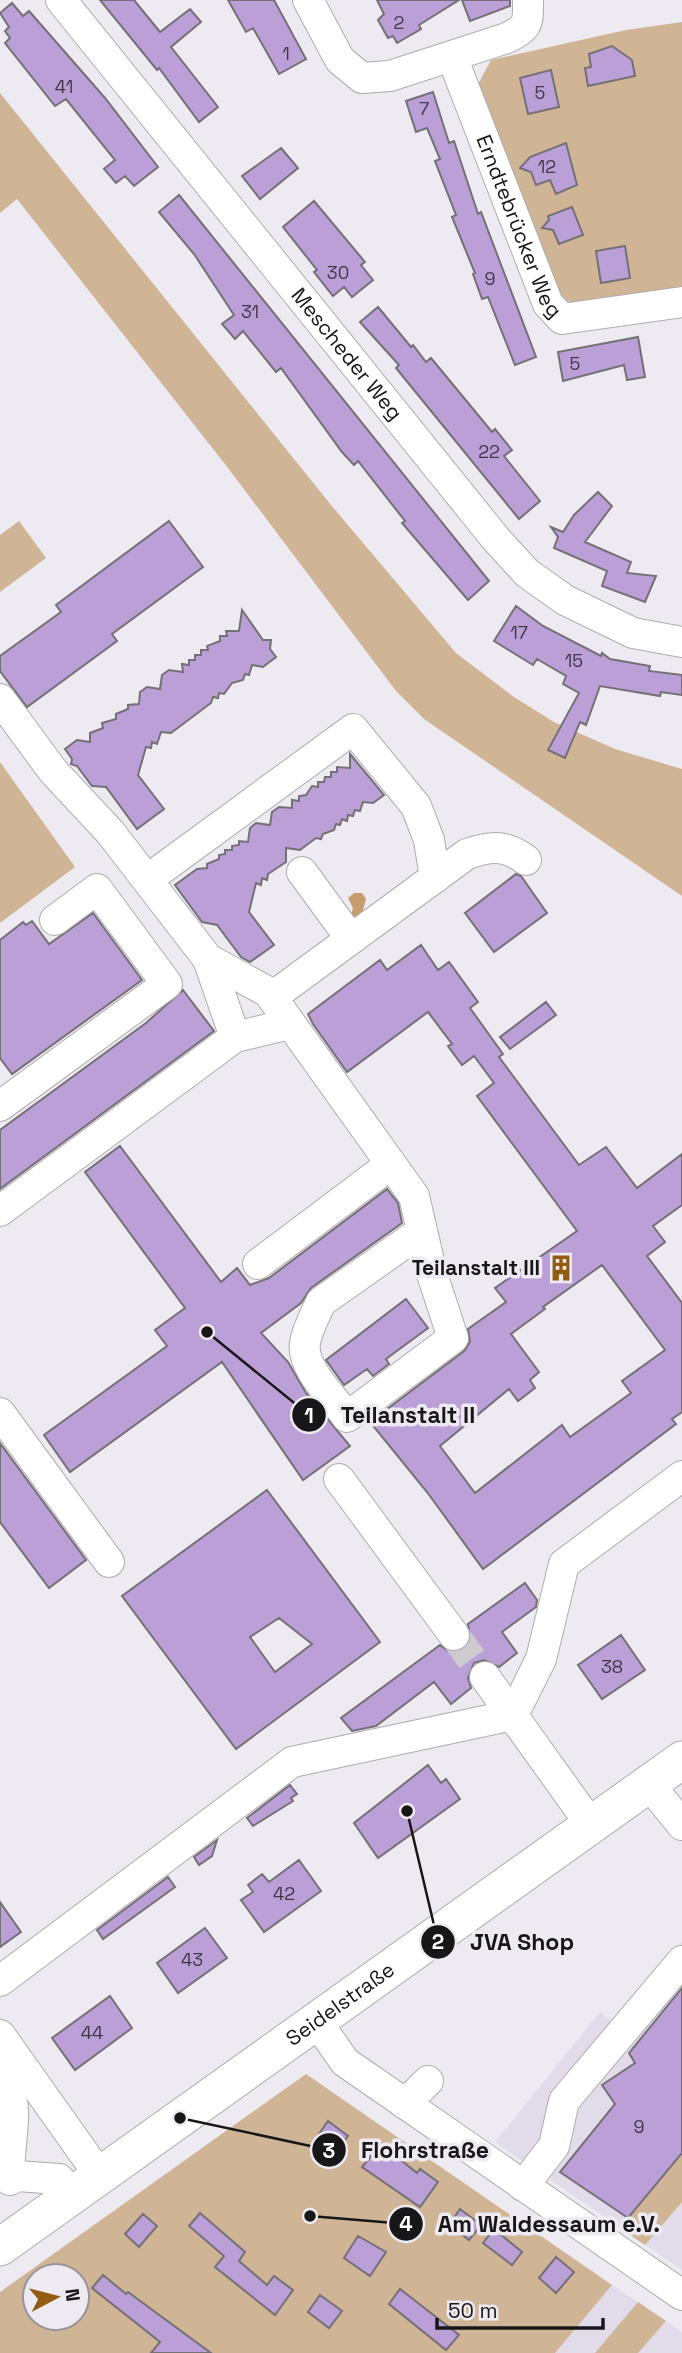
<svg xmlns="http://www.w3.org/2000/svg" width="682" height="2353" font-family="'Space Grotesk',sans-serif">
<rect width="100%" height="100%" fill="#edeaf1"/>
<path fill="#e2dcea" d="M682,1942V2270L495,2142L600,2012L615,2023Z
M587,2268L682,2332V2353H517Z"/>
<path fill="#d0b496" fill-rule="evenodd" d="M682,22V289L587,306L567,301L551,285L476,88L491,60L626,30Z
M0,93L331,505L456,653L514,697L554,722L615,749L682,769V896L424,719L396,691L228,468L17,199L0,213Z
M19,521L46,558L0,592V535Z
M0,762L75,867L0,923Z
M306,2074L612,2285L555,2353H0V2292ZM35,2276H77V2318H35Z
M682,2153V2202L645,2245L620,2228Z
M638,2302L666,2321L638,2353H595Z"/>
<path fill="#c89c6c" d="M354,893H362L366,899L360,921L350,918L353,908L348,898Z"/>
<path fill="#bba0d8" stroke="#737076" stroke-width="2" fill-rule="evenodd" d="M100,0H134L160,32L190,9L201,22L171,47L218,107L199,122L159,68L157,70Z
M228,0H274L306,59L279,74L253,28L246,32Z
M377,0H459L419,25L421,29L397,43L393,36L388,38L378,20L384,14Z
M462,0H510V6L470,21Z
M12,3L23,16L29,11L105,98L158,167L134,186L125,176L116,183L104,169L115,160L66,99L55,106L5,43L10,38L5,31L9,27L0,13Z
M612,46L632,60L635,76L588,86L585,68L591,67L589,54Z
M551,70L559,107L528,114L520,78Z
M433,92L449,143L454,141L478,214L481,212L536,357L515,365L488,297L482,299L473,274L475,273L452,217L456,215L435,161L440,159L427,128L416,132L406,101Z
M566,143L577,185L556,194L550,180L536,185L531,172L520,168L530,157Z
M281,148L298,168L260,199L242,176Z
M179,195L489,581L468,600L402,523L405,521L358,461L354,465L342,452L281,368L276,372L243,331L235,339L222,324L234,315L194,254L159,212Z
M314,201L365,262L361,265L373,280L352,297L344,287L333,296L314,272L317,270L283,227Z
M572,207L583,235L559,244L553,230L542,228L549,220L548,216Z
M625,246L630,278L601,283L596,251Z
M378,307L411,347L413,345L426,362L431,358L492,432L495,429L512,450L504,456L540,501L519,519L396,368L399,365L360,322Z
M638,337L645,377L627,380L624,365L563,381L558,352Z
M598,492L612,506L585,542L631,562L627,573L656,576L645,602L602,586L607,571L554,548L558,537L551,527L563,532L574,515Z
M169,521L203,567L112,634L117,641L27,707L0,671V656L61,612L56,605Z
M516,606L543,626L601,656L602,653L610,659L650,666L649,671L682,675V695L661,692L660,696L600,686L586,725L580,722L565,758L548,750L579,693L563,684L566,676L537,659L533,665L494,641Z
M242,610L263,640H271L270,649L276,657L263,667L252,665L249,675L245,674L243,680L232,683L224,694L219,693L218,698L213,697L211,703L171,733L161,732L157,744L152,742L151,748L146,747L138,775L164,809L137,829L106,787L92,786L77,766L71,764L72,759L65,749L77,740L90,742V733L103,728L102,723L116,719V714L128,709V705L139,704L140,692L147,687L160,689L162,675L169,670L183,672L182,664L189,665V660H195V655H201V650H208L207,646L220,641V636H227L226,631H239Z
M350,754L384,795L373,803L363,802L360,811L355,810L353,816L348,815L347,821L342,819L340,825L336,824L334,830L323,834L321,839L316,838L300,850L286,848V862L268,874L267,880L262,878L261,885L256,883L249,912L274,945L250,962L241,957L217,925L202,922L175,885L197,869L207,868V864L219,859V855L225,854V850H232V846L239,845V841L248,842L250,828L256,823L270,825L272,812L279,807L292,808V800L299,801V796L306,795L312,786L318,787V782H324L325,777H331V772H337V767L350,768Z
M516,874L521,876L547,913L494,952L465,913Z
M93,913L142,980L12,1074L0,1058V940L23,922L26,925L32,921L49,944Z
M421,945L438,970L449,962L478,1002L470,1008L503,1054L499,1057L579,1165L606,1147L637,1188L682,1154V1205L653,1226L665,1242L647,1256L682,1303V1412L672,1419L676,1424L483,1569L427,1492L370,1422L464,1351L470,1342L468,1329L506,1302L495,1288L577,1231L477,1096L494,1083L474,1056L462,1065L448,1046L452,1044L428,1012L347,1072L313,1024L308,1014L380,960L387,970ZM602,1265L665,1350L622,1381L631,1393L570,1437L562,1425L475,1493L440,1446L509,1389L518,1401L535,1388L530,1380L539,1372L511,1334L545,1309L543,1307Z
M183,990L214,1031L0,1189V1130L146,1023Z
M546,1002L556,1015L510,1049L500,1037Z
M120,1146L221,1282L237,1268L250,1285L269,1278L387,1189L398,1203L402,1223L311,1288L301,1303L261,1333L288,1362L306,1393L350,1446L303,1480L222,1362L70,1472L44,1435L167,1346L155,1330L185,1308L85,1172Z
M406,1299L428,1328L386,1359L389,1364L373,1376L367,1369L344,1385L326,1360Z
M0,1443L86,1560L49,1588L0,1522Z
M267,1490L380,1642L236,1749L122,1596ZM279,1618L312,1644L275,1672L250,1637Z
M525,1583L537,1600L536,1607L502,1632L517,1653L499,1667L484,1660L474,1663L468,1678L471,1688L451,1704L434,1682L376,1726L352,1731L341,1718L440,1645L448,1651L464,1649L470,1641L468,1624Z
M621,1635L645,1670L602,1699L578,1665Z
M428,1765L441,1783L446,1779L460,1799L378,1858L354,1823Z
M290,1785L297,1794L291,1798L293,1801L253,1826L247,1818Z
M217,1840L212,1856L199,1865L194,1857Z
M299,1860L321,1891L264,1932L241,1900L253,1892L248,1885L262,1874L269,1882Z
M168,1877L175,1887L103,1939L97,1930Z
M0,1902L21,1932L0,1947Z
M205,1928L227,1958L178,1993L157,1963Z
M682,1988V2153L628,2218L560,2172L615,2104L602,2085L635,2063L629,2053Z
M110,1996L132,2028L75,2070L52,2038Z
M328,2121L348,2136L336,2152L317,2137Z
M381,2144L417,2173L420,2169L438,2182L420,2207L362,2167Z
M460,2209L481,2225L469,2240L449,2225Z
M200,2213L245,2252L239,2261L267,2285L274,2276L293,2290L275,2315L215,2267L224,2256L189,2226Z
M143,2214L157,2226L139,2247L125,2234Z
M494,2229L522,2252L512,2265L483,2243Z
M358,2236L386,2252L370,2276L344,2258Z
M556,2257L574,2272L556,2293L539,2278Z
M103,2275L126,2294L128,2292L211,2353H151L160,2342L92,2288Z
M400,2289L459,2335L446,2350L389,2304Z
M320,2295L342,2311L329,2328L308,2312Z"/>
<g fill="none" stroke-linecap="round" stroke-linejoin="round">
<path stroke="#cdcad0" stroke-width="30" stroke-dasharray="30 15" stroke-linecap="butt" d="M454,1635L485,1677"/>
<g stroke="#aeabb1" stroke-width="32">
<g id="minor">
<path id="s1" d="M61,0L496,539L527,573L565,600L633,633L682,642"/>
<path d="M308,0L340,60L362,78L390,76L507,38C529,27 528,24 528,0"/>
<path id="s2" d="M452,57L548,304L562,319L682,302"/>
<path d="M0,699L53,771L110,832L208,959L268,992L391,1164L258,1264"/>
<path d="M302,872L351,939"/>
<path d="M148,879L353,729L416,806L429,840L435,878"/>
<path d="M208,959L235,1037"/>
<path d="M272,997L467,854C490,846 505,844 526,860"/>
<path d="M0,1106L167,984L97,889L55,920"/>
<path d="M391,1164L414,1196L432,1274L453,1338L347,1417C334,1398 301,1368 305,1343C307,1329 316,1314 321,1302L422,1231"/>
<path d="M0,1211L235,1037L290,1024"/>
<path d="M0,1413L109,1562"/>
<path d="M339,1479L454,1635"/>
<path d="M485,1677L591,1825"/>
<path d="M649,1784L682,1825"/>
<path d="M0,1981L292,1762L513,1715L541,1659L564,1564L682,1476"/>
<path d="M317,2022L345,2062L682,2295"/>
<path d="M0,2035L100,2176"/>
<path d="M0,2072C25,2107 6,2141 10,2180"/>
<path d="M405,2104L428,2081"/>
<path d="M17,2176L59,2179L72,2195"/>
<path d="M523,2186L554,2146L564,2101L682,1961"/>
</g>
</g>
<g stroke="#aeabb1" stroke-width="39">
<g id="major">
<path id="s3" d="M0,2247L682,1760"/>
</g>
</g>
<use href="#minor" stroke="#fff" stroke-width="30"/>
<use href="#major" stroke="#fff" stroke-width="37"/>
</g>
<defs>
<g id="building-bare" transform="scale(2.1)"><path d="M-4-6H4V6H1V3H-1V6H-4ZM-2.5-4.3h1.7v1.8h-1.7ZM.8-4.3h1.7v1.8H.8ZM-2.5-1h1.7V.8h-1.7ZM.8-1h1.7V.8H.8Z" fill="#925c13" stroke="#edeaf1" stroke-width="2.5" paint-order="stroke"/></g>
</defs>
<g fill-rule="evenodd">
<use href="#building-bare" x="561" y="1268"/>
</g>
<g text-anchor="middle" stroke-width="7" stroke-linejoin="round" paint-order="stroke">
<g font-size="18" fill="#403848">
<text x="399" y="29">2</text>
<text x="286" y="60">1</text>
<text x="64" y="93">41</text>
<text x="540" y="99">5</text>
<text x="424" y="115">7</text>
<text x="547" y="173">12</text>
<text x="338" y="279">30</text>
<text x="490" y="285">9</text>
<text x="250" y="318">31</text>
<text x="575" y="370">5</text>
<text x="489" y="458">22</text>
<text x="519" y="639">17</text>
<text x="574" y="667">15</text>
<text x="612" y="1673">38</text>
<text x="284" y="1900">42</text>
<text x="192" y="1966">43</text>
<text x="92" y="2039">44</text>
<text x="639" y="2133">9</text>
</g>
<g font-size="21" fill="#171618" stroke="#edeaf1">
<text dy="7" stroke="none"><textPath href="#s2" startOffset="182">Erndtebrücker Weg</textPath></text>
<text dy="7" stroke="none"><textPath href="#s1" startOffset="455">Mescheder Weg</textPath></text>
<text dy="7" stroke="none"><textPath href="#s3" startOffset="418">Seidelstraße</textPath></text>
</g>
<g font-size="21" font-weight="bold" fill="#171618" stroke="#edeaf1" text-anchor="end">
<text x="540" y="1275">Teilanstalt III</text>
</g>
</g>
<path fill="none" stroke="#171618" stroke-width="2.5" d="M207 1332L309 1415M407 1811L438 1942M180 2118L329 2150M310 2216L406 2224"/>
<g fill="#171618" stroke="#edeaf1" stroke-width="2.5">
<circle cx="207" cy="1332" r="7"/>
<circle cx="407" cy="1811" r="7"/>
<circle cx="180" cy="2118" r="7"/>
<circle cx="310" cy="2216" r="7"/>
<circle cx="309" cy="1415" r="18"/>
<circle cx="438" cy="1942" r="18"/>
<circle cx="329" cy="2150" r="18"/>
<circle cx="406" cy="2224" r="18"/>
</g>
<g font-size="21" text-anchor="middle" font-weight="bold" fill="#fff">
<text x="309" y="1423">1</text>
<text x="438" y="1949">2</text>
<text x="329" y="2158">3</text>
<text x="406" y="2231">4</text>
</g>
<g font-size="23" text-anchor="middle" font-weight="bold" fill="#171618" stroke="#edeaf1" stroke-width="7" stroke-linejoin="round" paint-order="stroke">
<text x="408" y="1423">Teilanstalt II</text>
<text x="522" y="1950">JVA Shop</text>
<text x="425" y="2158">Flohrstraße</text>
<text x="549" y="2232">Am Waldessaum e.V.</text>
</g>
<g transform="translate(56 2297) rotate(83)"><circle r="33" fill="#edeaf1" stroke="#97959a" stroke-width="2"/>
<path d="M0-5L12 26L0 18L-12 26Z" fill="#925c13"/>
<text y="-10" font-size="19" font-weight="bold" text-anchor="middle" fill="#171618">N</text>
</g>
<path d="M437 2318v10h166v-10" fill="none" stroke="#171618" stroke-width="3.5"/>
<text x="448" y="2318" font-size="21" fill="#171618" stroke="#edeaf1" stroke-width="5" paint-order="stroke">50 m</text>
</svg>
